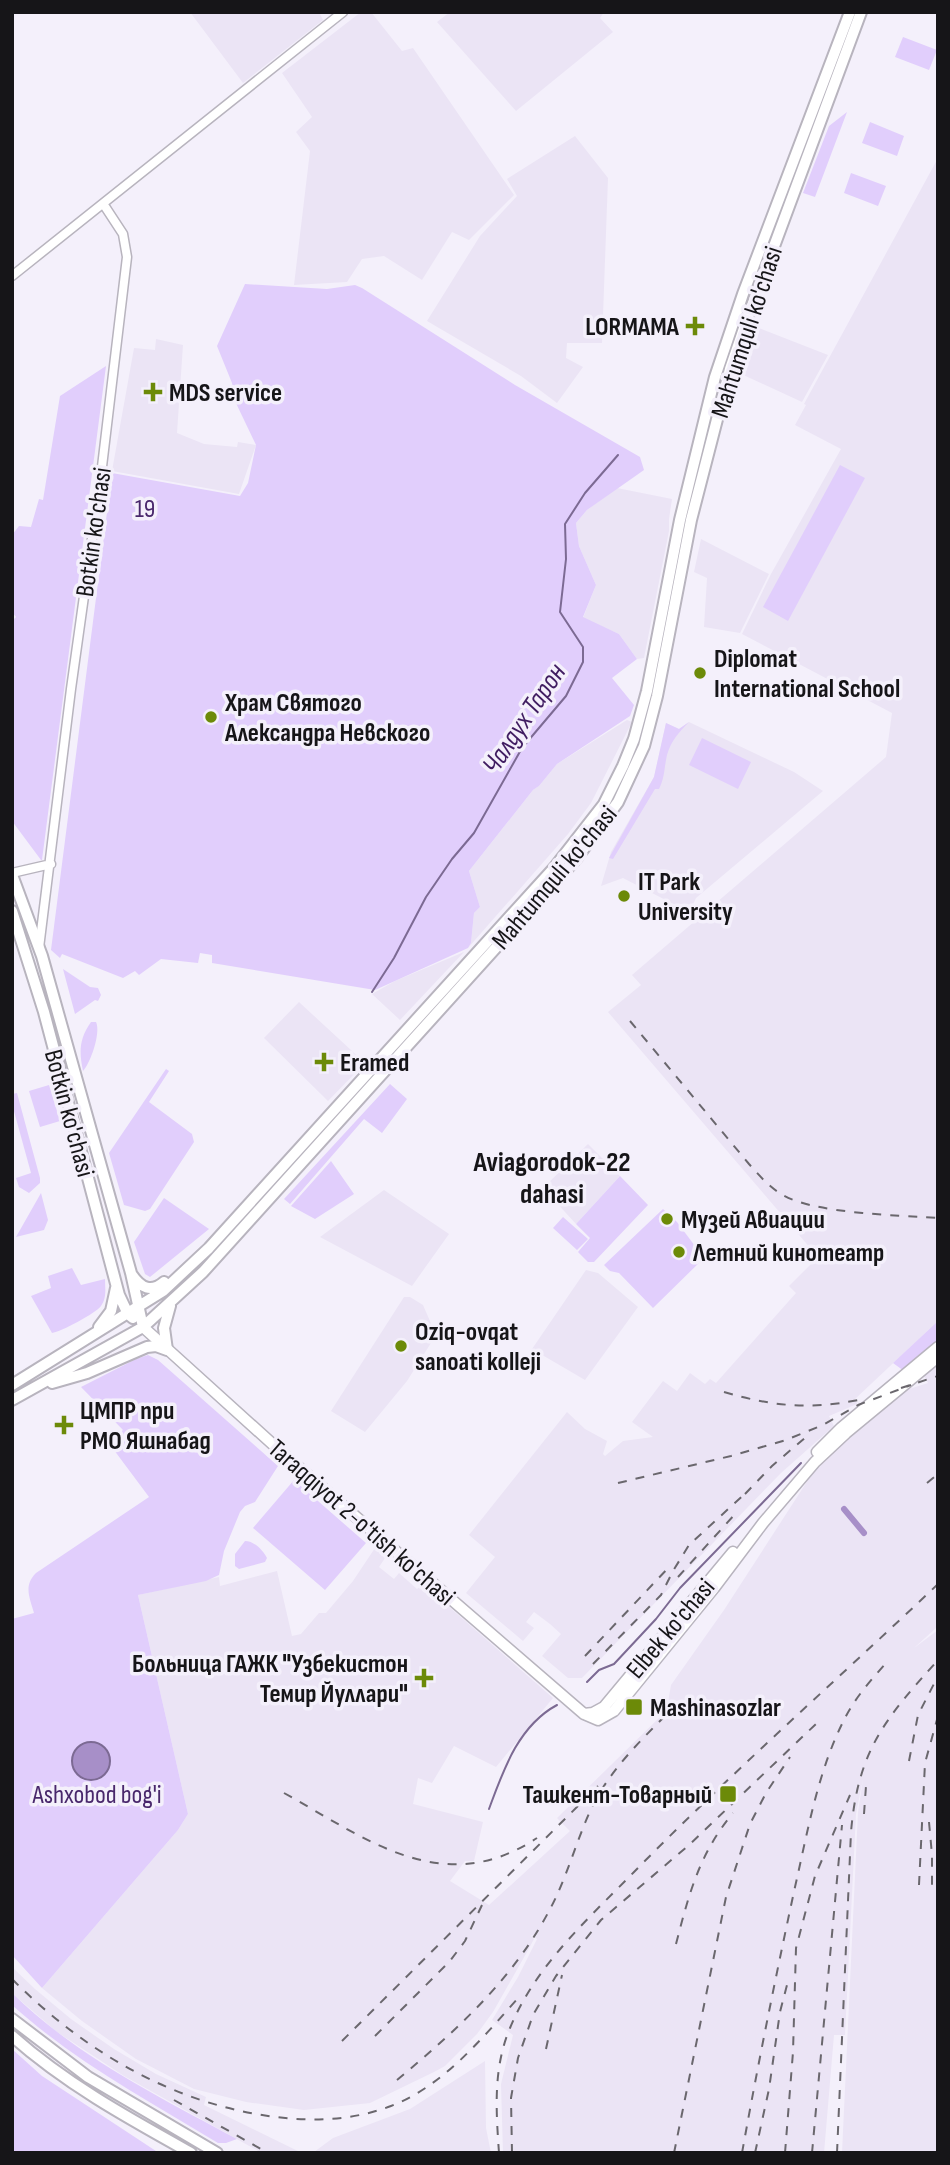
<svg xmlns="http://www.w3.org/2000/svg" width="950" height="2165" font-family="'Sofia Sans Condensed',sans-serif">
<rect width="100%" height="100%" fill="#f4f0fb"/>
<path fill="#ebe4f5" d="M190,12H319L323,20L243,83Z
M361,12H371L402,51L413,48L514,195L469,240L452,232L422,280L384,256L362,259L347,282L294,285L310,151L296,132L312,117L282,73Z
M450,12H604L600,18L613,32L516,111L437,22Z
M575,136L608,178L602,343H567L566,358L583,367L557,403L521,376L427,321L480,236L517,196L507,179Z
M938,158V1321L855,1399L857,1404L829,1416L834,1426L781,1473L582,1678H568L542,1656L561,1634L550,1624L534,1612L526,1622L534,1628L523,1641L466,1593L495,1557L469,1535L567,1412L585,1429L607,1441L603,1454L605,1456L623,1441L653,1437L632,1422L663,1381L677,1391L690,1373L705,1384L710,1379L716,1383L796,1293L789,1286L818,1257L608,1012L641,985L632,975L886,757L892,713L742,634L771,574L841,449L795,425L806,405L804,404Z
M754,326L828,355L802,402L739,373Z
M156,339L183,345L177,433L204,444L237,447L238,442L256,445L239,494L112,471L134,348L155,350Z
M617,488L672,499L669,519V531L644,658L637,659L619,634L583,618L596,585L579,546L576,523L587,510Z
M701,539L769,574L740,633L704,627L707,578L694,572Z
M627,720L632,722L591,803L568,834L468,948L471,943L474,913L480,907L469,871L533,790L539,786L557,764Z
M689,722L794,772L823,791L696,898L691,909H683L623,878L601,886L611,852L654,777L666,723L679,729Z
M464,952L400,1020L372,994L395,981Z
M299,1002L365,1063L328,1101L264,1038Z
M588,1144L620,1176L576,1224L543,1188Z
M384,1190L449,1234L412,1286L320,1237Z
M586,1270L598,1273L638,1307L585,1380L532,1349Z
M404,1297H410L423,1305L436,1335L407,1381L365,1432L331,1411Z
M938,1365V1629L936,1628L914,1648L938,1630V2153H842L858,1812L863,1779L856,1814L845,2035H834L824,2153H503L501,2084L513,2035L492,2020L518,1977L537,1939L532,1935L531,1936L534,1939L527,1952L493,2012L477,2034L445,2066L434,2072L370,2103L304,2110L246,2102L194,2089L136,2059L82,2021L42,1988L178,1830L188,1814L138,1595L219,1577L220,1586L277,1571L292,1636L301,1634L319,1613H326L353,1581L375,1548L385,1558L379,1567L394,1579L399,1573L417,1589L423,1584L553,1698L496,1767L454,1746L432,1783L418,1778L413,1804L483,1822L474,1861H465L450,1881L489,1905L570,1831L557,1818L663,1714L667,1708L671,1685L724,1610L810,1477L841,1444L906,1390L928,1383L924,1376Z
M12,1967L35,1989L71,2019L114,2049L156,2074L206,2097L204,2105L302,2153H262L124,2076L57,2032L14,1995L12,1993Z
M485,2061L486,2128L491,2153L314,2152L333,2138L410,2109Z"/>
<path fill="#e1cefc" d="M903,37L937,50L929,70L895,57Z
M847,112L815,197L803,193L829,126Z
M870,122L904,136L897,156L862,143Z
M851,173L886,186L878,206L844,193Z
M245,284L327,289L355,285L362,288L515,385L640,457L644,470L587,510L576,523L579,546L596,585L583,617L619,634L637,659L612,678L634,705L630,716L557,764L539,786L533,790L469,871L480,907L474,913L471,943L468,948L375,990L212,963V955L200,953L198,963L161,959L139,975L135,971L123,978L62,954L60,958L51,950L112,473L240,496L248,483L256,445L234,399L232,383L217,346Z
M106,366L42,860H41L12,821V621L16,617L12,612V535L19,526L31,527L39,499L43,500L60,396Z
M840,465L865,478L788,621L763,607Z
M689,722C679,732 671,741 667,755C664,768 665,777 659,789H655L613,859L609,858L654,777L666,723L679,729Z
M702,738L751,762L738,789L689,765Z
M63,969L90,987L98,988L101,995L98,1001L95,1000L75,1014Z
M91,1022H96C101,1032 91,1062 83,1071C79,1052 79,1039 91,1022Z
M166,1069L169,1071L149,1102L192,1134L194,1142L150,1209L145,1211L124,1205L109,1153Z
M390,1084L407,1099L382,1133L364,1119L290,1204L284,1199Z
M49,1085L60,1121L40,1127L29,1091Z
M17,1093L40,1178V1183L29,1193L19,1187L16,1178L31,1173L12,1104V1094Z
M331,1161L354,1194L315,1219L291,1206Z
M620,1176L648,1205L594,1262H588L578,1252L590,1238L576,1224Z
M41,1193L48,1220L44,1230L16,1237Z
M164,1198L209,1229L150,1277L145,1274L134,1242Z
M663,1209L677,1222L704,1258L653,1308L619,1273L610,1271L604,1265Z
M563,1217L588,1239L577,1250L553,1228Z
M72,1268L81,1285L105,1279C105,1288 107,1298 101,1306C96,1313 61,1332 52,1333L31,1296L51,1288L48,1276Z
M938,1321V1342L904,1371L893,1363Z
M148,1355L158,1360L278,1466L255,1502L245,1506L240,1512L224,1551L219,1575L206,1581L138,1595L188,1814L178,1830L42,1988L12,1955V1619L34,1613C30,1598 23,1586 36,1573L149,1497L108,1442L123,1430L81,1387L136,1359Z
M294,1480L366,1543L325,1590L253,1528Z
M245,1541C254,1541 263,1550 267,1558L265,1562L239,1569L235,1566V1554Z
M12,1993C76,2056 159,2097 237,2139L226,2143H218C147,2100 74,2061 12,2005Z
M12,2049L42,2076L159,2153H12Z"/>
<path fill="#a78fc8" stroke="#7c6a93" stroke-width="2" d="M72 1761a19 19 0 1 1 38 0a19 19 0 1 1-38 0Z"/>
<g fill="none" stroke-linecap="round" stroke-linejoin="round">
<path stroke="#7c6a93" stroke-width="2" d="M372,992L394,958L426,897L452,859L474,833L522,748L566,696L583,662V647L560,612L566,559L565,524L585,493L618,455
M587,1682L599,1670L614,1664L656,1619L680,1588L801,1463
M489,1809C503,1771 518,1726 557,1705"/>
<path stroke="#a78fc8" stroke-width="6" d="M844,1509L864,1533"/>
<g stroke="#b8b4be" stroke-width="11">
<path id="tertiary" d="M12,276L343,12
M12,873L51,864
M39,948L71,689L101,475L127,257L123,234L104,205"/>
</g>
<g stroke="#b8b4be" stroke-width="13">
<path id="secondary" d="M143,1327L289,1459L584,1714L598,1720L614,1711L714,1588L763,1523L815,1462L846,1433L938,1357
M817,1452L841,1428L938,1347
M584,1714L593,1713L604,1707L733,1552"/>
</g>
<g stroke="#b8b4be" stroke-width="14">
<path id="primary" d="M12,875L42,956L131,1273L143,1327
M12,911L44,1012L119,1295L128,1314L133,1318
M132,1275C141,1288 151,1293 164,1282
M99,1327L111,1311L116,1288
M167,1350L164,1328L170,1306
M52,1383L87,1373L147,1347L156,1346L167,1350
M12,1385L163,1291L209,1248L554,868L604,804L623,766L634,739L647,691L680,520L715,377L743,294L850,12
M12,1400L143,1327L203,1272L576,859L618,802L644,746L657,696L691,520L730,369L750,311L861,12"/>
</g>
<g stroke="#b8b4be" stroke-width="14">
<path id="trunk" d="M12,2019L88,2077L217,2153
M12,2036C66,2084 128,2118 191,2153"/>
</g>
<use href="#tertiary" stroke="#fff" stroke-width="8"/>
<use href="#secondary" stroke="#fff" stroke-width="10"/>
<use href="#primary" stroke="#fff" stroke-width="10"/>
<use href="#trunk" stroke="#fff" stroke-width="10"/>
<path stroke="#6a676d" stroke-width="2" stroke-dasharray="9 9" stroke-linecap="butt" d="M630,1021L749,1164C759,1175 768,1186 781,1194C813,1214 898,1215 938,1218
M901,1388L938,1376
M724,1392C772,1406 808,1410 858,1400
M618,1483L731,1456L786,1440L823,1425L858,1405L911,1385
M927,1483L938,1474
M745,1494L772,1466L806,1437
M678,1577L736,1513
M585,1656L670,1566
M593,1664L661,1595L673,1571L689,1545L750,1489
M909,1761L918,1715L938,1676
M284,1793C367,1839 443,1900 537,1838
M864,1814L866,1786
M929,1822L932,1855V1885
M919,1885L925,1763L938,1716
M676,1944C689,1894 699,1854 733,1813
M12,1979C85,2052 173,2104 276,2117C315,2122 354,2120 391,2106C445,2085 482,2038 520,1996
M375,2036L450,1961L465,1941L482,1905
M342,2041L598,1786
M546,2049L562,1975
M397,2080C456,2031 513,1979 549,1911C567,1878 576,1841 592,1807C609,1772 638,1743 665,1716
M174,2100L268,2153
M499,2153C496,2110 493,2068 510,2028C536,1965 588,1919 634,1872C732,1772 837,1680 938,1584
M512,2153L511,2098L518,2058L533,2015L556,1976L601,1920L689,1845L818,1722
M674,2153L726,1897L750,1824L766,1793L790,1757
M742,2153C758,2064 776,1975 795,1887C808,1830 818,1770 845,1718C855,1698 871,1680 886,1663
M755,2153L769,2089L780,2012L788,1981
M785,2153L793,2052L796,1948L815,1876L850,1795
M812,2153L842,1825
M837,2153L851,1832C858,1750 885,1719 938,1660"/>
</g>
<g fill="#6c8a08" stroke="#f4f0fb" stroke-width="2.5">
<path d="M691.5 315.5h7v7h7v7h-7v7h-7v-7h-7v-7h7z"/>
<path d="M149.5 381.5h7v7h7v7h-7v7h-7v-7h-7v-7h7z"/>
<circle cx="700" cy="673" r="7"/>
<circle cx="211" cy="717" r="7"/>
<circle cx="624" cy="896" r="7"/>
<path d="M320.5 1051.5h7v7h7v7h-7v7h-7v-7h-7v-7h7z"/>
<circle cx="667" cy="1219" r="7"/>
<circle cx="679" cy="1252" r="7"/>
<circle cx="401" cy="1346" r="7"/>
<path d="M60.5 1414.5h7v7h7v7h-7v7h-7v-7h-7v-7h7z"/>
<path d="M420.5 1667.5h7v7h7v7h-7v7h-7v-7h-7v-7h7z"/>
<rect x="625" y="1698" width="18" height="18" rx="3.5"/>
<rect x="719" y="1785" width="18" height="18" rx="3.5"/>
</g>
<g text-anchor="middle" stroke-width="7" stroke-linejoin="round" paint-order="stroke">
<g font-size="26" font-weight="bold" fill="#161518" stroke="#f4f0fb" text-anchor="start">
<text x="679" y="335" text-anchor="end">LORMAMA</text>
<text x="169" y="401">MDS service</text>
<text x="714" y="667">Diplomat<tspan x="714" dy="30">International School</tspan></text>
<text x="225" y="711">Храм Святого<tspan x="225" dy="30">Александра Невского</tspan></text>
<text x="638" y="890">IT Park<tspan x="638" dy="30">University</tspan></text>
<text x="340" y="1071">Eramed</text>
<text x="681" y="1228">Музей Авиации</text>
<text x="693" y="1261">Летний кинотеатр</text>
<text x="415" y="1340">Oziq-ovqat<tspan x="415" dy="30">sanoati kolleji</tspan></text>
<text x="80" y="1419">ЦМПР при<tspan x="80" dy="30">РМО Яшнабад</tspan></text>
<text x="408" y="1672" text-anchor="end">Больница ГАЖК "Узбекистон<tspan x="408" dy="30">Темир Йуллари"</tspan></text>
<text x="650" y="1716">Mashinasozlar</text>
<text x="712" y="1803" text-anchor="end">Ташкент-Товарный</text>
</g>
<g font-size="26" fill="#161518" stroke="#f4f0fb">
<text transform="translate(746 332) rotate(-72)" y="9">Mahtumquli ko'chasi</text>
<text transform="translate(93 532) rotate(-82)" y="9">Botkin ko'chasi</text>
<text transform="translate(554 877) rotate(-50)" y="9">Mahtumquli ko'chasi</text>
<text transform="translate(70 1113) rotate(75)" y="9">Botkin ko'chasi</text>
<text transform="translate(362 1522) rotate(41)" y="9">Taraqqiyot 2-o'tish ko'chasi</text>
<text transform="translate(670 1628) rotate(-50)" y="9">Elbek ko'chasi</text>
</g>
<g font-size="26" fill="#49286c" stroke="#f4f0fb">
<text x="145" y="517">19</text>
<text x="97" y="1803">Ashxobod bog'i</text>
</g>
<g font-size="28" font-style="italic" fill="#401d61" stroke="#f4f0fb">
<text transform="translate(523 718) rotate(-56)" y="10">Чалдух Тарон</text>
</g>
<g font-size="28" font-weight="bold" fill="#161518" stroke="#f4f0fb">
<text x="552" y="1171">Aviagorodok-22<tspan x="552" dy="32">dahasi</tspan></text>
</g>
</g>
<rect width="950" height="2165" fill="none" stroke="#161518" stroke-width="28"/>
</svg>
